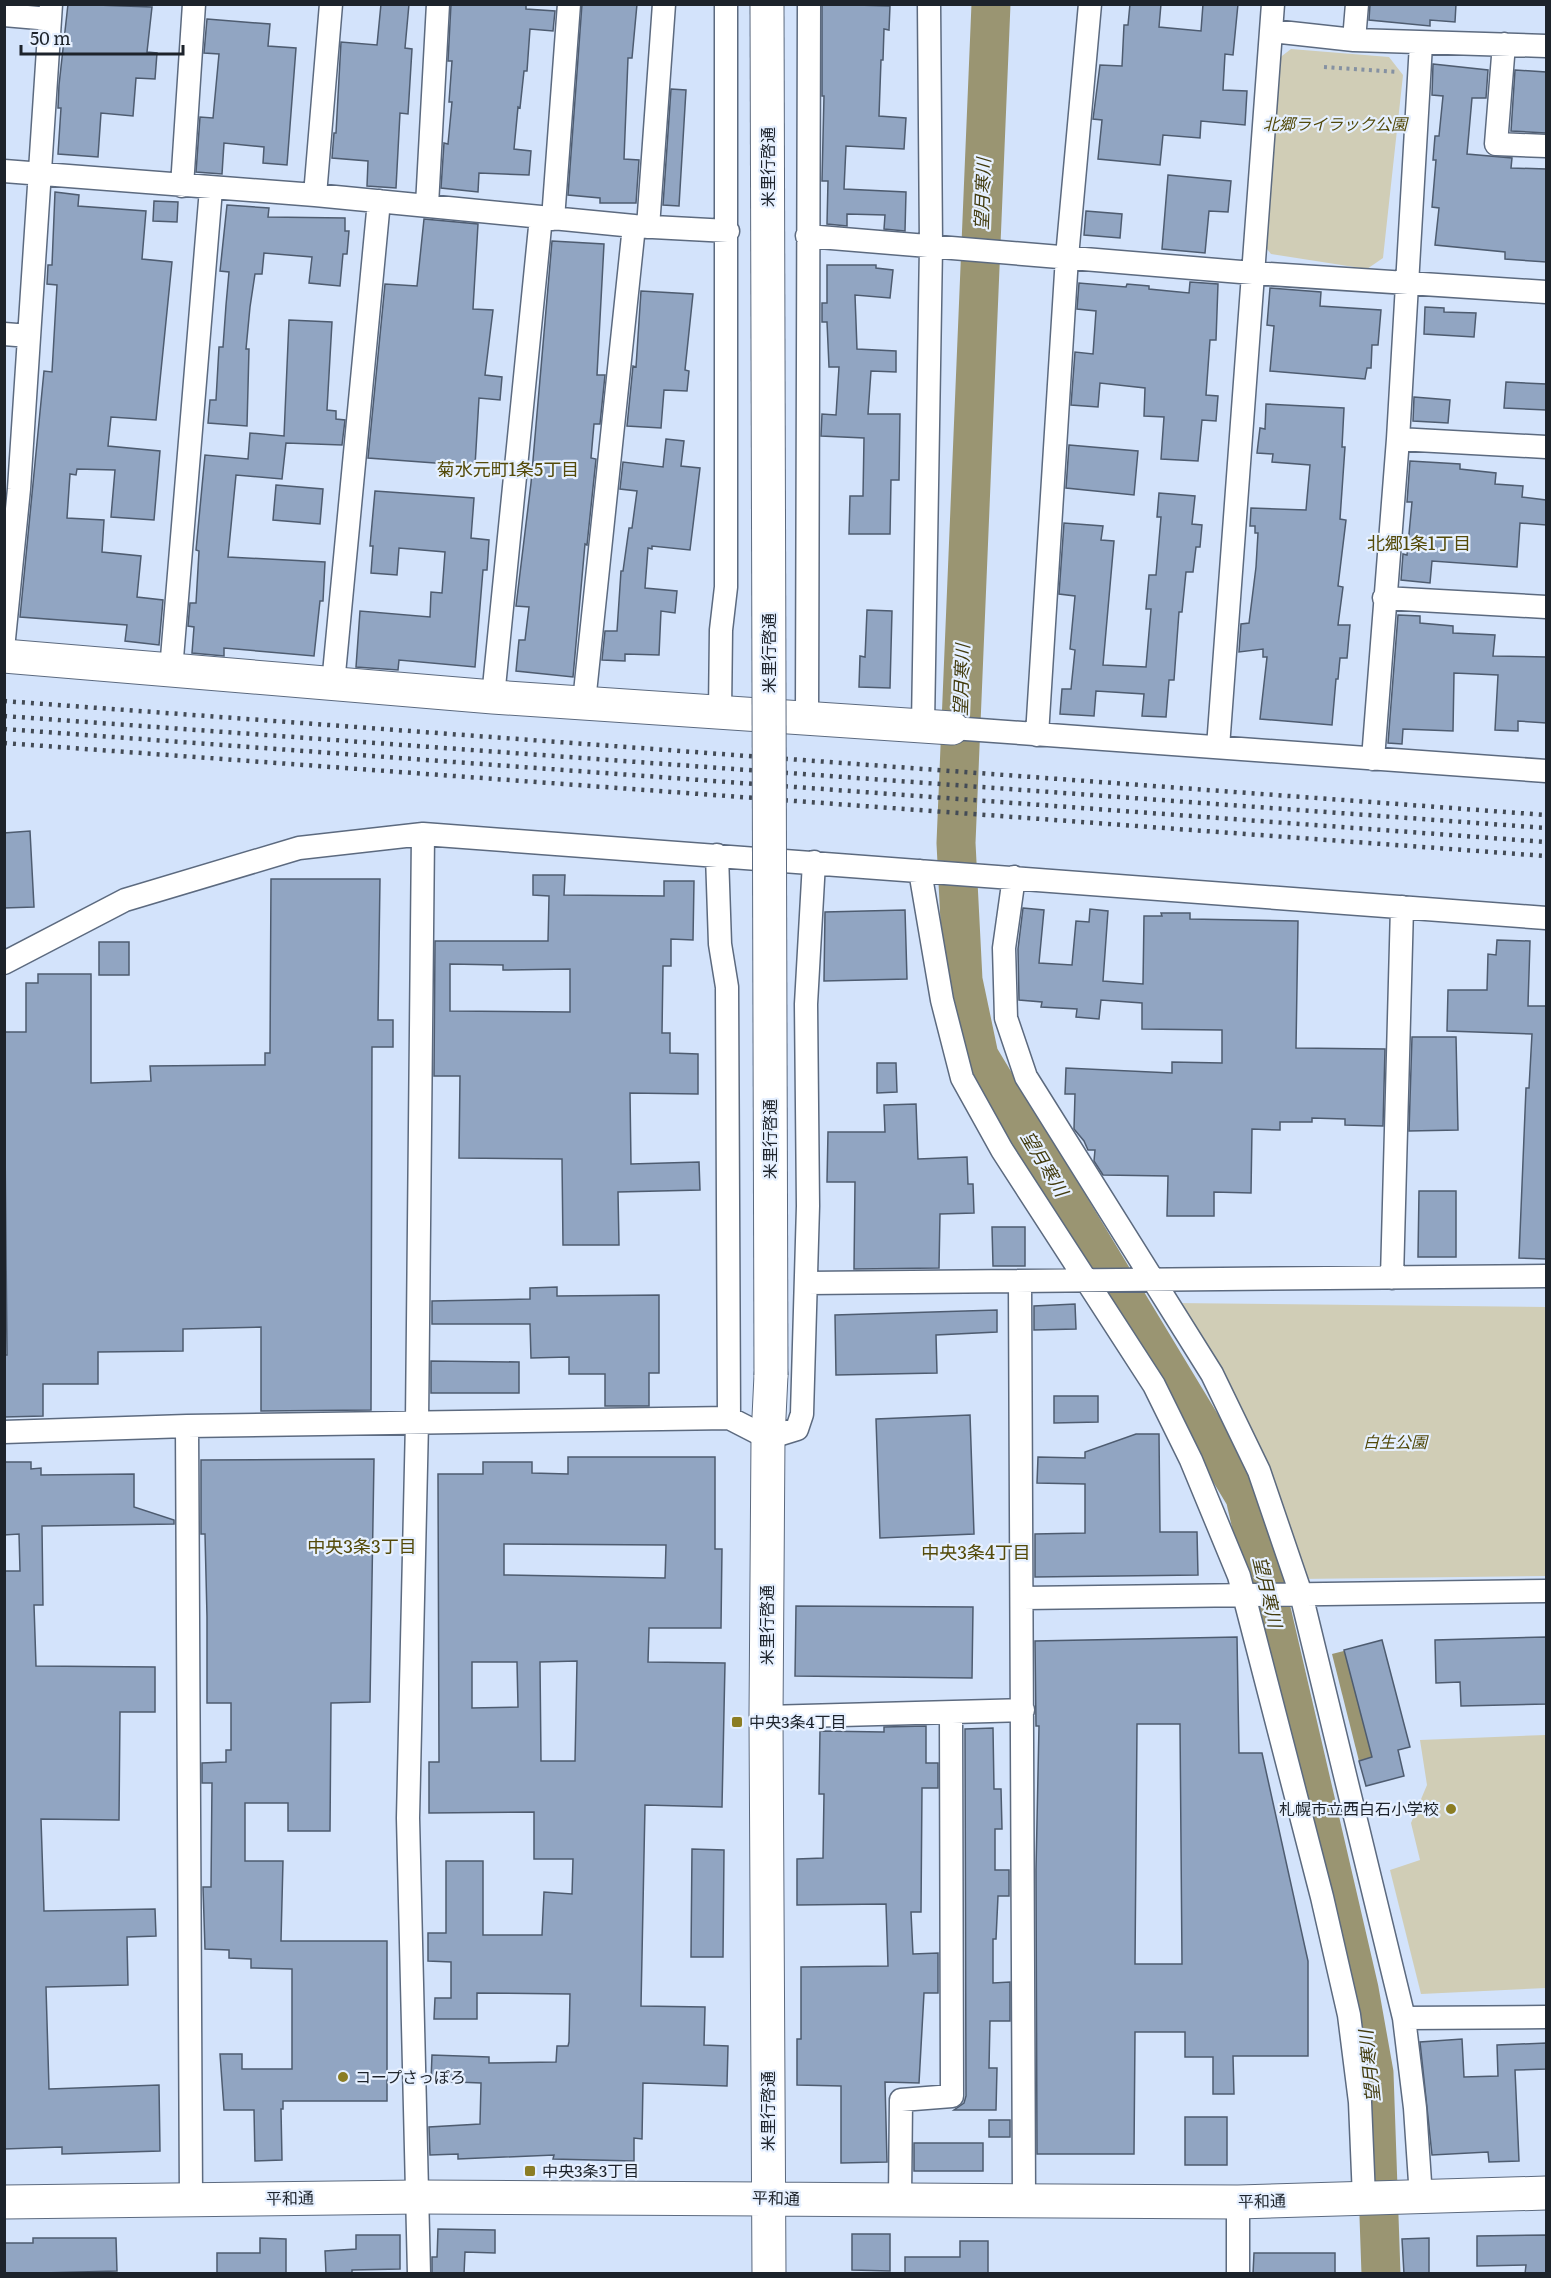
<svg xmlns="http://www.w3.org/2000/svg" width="1551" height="2278" font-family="Literata,'Noto Sans JP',serif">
<rect width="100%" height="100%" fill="#d3e3fb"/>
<path fill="#d0cdb6" d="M1291,49L1389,57L1403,75L1383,258L1367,269L1271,254L1262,243L1278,59Z
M1173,1303L1546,1307V1576L1298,1579Z
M1546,1735V1988L1421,1994L1390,1870L1420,1860L1411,1823L1427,1785L1420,1740Z"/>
<path fill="#9a9572" d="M1371,1644L1398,1751L1359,1761L1332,1654Z"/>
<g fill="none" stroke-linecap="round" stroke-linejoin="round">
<path stroke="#9a9572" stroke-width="39" d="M991,4L956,843L963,980L979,1056L1245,1497L1359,1989L1374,2073L1381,2274"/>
</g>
<path fill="#91a5c2" stroke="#4e5c70" stroke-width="1.5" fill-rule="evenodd" d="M68,4L152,7L147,52L157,53L155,79L136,78L133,116L101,113L98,157L58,154L61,108H58L59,85Z
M381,4H409L405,48L412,49L408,114L400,113L396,188L367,186L368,161L332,158L334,133H336L341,42L377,45Z
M451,4H526V9L555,11L553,31L530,29L527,71H524L520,108L518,107L514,149L531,151L529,175L479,173L478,192L441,188L444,143L448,144L452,102H449L452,61H448Z
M582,4H637L632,58H628L624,159L639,160L636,203H600V198L568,195Z
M822,4L890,6L889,30L884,29L883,60H881L879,116L906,118L904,149L846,146L844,189L906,192L905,231L884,229L885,215L847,214V226L827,224L828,181H822L824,96H822Z
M1130,4H1161L1159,27L1201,31L1203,4H1238L1233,55L1225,54L1223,90L1247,91L1245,125L1201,121L1200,138L1163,135L1160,165L1098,159L1102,120L1093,119L1100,65L1122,66L1124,25H1128Z
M1370,4H1456L1455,22L1430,20V26L1369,20Z
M207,19L270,24L268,46L296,48L287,165L263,163L264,147L224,143L222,174L196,172L200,117L213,118L219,54L204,53Z
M1433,64L1488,70L1486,98H1472L1467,154L1512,158L1511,168L1546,169V262L1505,259V252L1435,245L1439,208L1432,207L1436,160H1433L1435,136H1439L1443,96L1432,95Z
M1515,70L1546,72V133L1511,131Z
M671,89L686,90L679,206L663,205Z
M1168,175L1231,181L1228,212L1209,211L1205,253L1162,249Z
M55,192L79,195L78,206L146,211L142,259L172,262L156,420L111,417L108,446L160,451L154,520L111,517L115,470L77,469L76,475L70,474L67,518L104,520L102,552L141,556L137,597L163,600L159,645L125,641L127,625L20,617L44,371L52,372L57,285L47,284L48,265H52Z
M154,201L178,202L177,222L153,221Z
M227,205L269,208L268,217L345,218V231H349L347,254H343L340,286L309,283L312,257L264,253L262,274H255L250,307L246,349H249L247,426L208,423L210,400H216L219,347H223L226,305L229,272L220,271Z
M1086,211L1122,214L1120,238L1084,235Z
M424,219L478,224L473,309L493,310L485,375L502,377L500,400L479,398L475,466L368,458L385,284L417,286Z
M552,241L604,244L597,375H605L600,424H594L591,458L596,459L587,545L585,544L573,677L516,671L519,640H525L529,607L516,606L531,483Z
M827,265H876V268L893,270L890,298L855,295L857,349L896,351V372L871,371L868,414H900L899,480H891L890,534H849L850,496H863L864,438L821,436L822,414L836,415L839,367H829L827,322H822V303H827Z
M1190,282L1218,284L1216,340H1210L1206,395L1218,396L1216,421L1202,420L1198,461L1161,459L1164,417L1144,416L1145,388L1100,383L1098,407L1071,405L1075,352L1093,354L1096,311L1077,309L1079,283L1126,287L1127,284L1149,286V289L1189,293Z
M1270,288L1321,292L1320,306L1381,310L1378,345H1372L1371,368H1367L1365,379L1270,371L1274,326L1267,325Z
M641,291L693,294L685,370L689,371L687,391L664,390L661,428L627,426L633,366L636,367Z
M1425,307L1444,308V312L1476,313L1474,337L1424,334Z
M289,320L332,322L327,410L336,411V419L345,420L342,445L286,443L282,479L236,475L228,557L325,562L323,601H320L314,656L224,648V656L192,653L194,627L188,626L190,603H196L199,551L196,550L205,455L248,459L250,433L284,436Z
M1506,382L1546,384V410L1504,408Z
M1414,397L1450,400L1448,423L1413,421Z
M1266,404L1344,408L1342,447H1345L1340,519L1346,520L1338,586L1343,587L1338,625H1350L1347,658H1340L1338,679H1336L1332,725L1260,719L1267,657H1263V649L1239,652L1241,624L1249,623L1256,567L1258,533H1255V526H1250L1251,508L1306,510L1310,465L1272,462L1273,454L1257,453L1260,428L1265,429Z
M666,439L684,441L681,466L700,468L690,550L652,546V549L648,548L645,588L677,591L675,613L661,611L659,655L625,654V661L602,660L605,631H617L621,571H623L629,528H632L637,491L620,489L623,462L663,467Z
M1069,445L1138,451L1134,495L1066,488Z
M1410,461L1460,464V469L1496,473L1495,484L1523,486L1522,497L1546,500V525L1520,523L1517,567L1432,561L1430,583L1401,580L1403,554L1407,555L1412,502H1407Z
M276,485L323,489L320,524L273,520Z
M375,491L474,498L471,538L489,540L487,570H483L475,667L399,660L398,670L356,667L360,611L430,617L431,592L442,593L445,552L399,548L397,575L371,573L373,546H370Z
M1159,493L1195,496L1192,524L1202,525L1200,547H1196L1193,572H1186L1182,612H1179L1174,680H1169L1166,717L1142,716L1144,694L1096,691L1094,716L1060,714L1062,689H1071L1075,650L1070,649L1075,596L1059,594L1064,523L1103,526L1101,540L1114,541L1103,665L1146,667L1151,609H1146L1149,575H1156L1161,517H1157Z
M867,610L892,611L890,688L859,687L860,656L865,657Z
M1398,615L1420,616V623L1453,626V633L1495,635L1493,656L1546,657V723L1518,721V731L1495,730L1498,675L1454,673L1453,731L1403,729L1402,744L1388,743Z
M30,831L34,907L4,908V833Z
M533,875H565L564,895L664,896V881H694L693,940L671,939V966H663L662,1033H670V1053L698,1054V1094L630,1093L631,1164L699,1162L700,1190L618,1192L619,1245H563L562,1159L459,1158L460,1076H434L435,941H548L549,896L533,895ZM450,964L503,965V970L570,969V1012L450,1011Z
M271,879H380L378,1020H393V1047H372L371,1410L261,1411V1327L183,1329V1351L98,1352V1384H43V1416L4,1417V1355H7L4,1032H26V983H38V974H91V1083L151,1081L150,1066L265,1065V1053H270Z
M1023,908L1044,910L1039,963L1072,965L1076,921L1089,922L1090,909L1108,911L1103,981L1143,984L1144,916H1162L1161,913H1190V919L1298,921L1296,1048L1385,1049L1383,1126L1345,1125V1119L1312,1118V1122H1280V1130L1252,1129L1251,1193L1214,1192V1216H1167L1168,1176L1103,1175L1094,1161L1095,1150H1088L1084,1141L1074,1129L1075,1094H1065L1066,1068L1172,1073V1062L1222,1063V1030L1142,1029V1003L1101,1000L1099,1019L1076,1017L1077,1009L1041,1007L1042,1002L1019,1000L1018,949Z
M905,910L907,979L824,981L825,912Z
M1497,940L1530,941L1528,1006H1546V1259L1519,1258L1526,1088H1529L1532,1034L1447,1031L1448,990H1487L1488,954L1496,955Z
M99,942H129V975H99Z
M1412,1037H1456L1458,1130L1409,1131Z
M877,1063H896L897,1092L877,1093Z
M916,1104L918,1159L967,1157L968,1184H973L974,1213L940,1214L939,1268L854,1269L855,1182H827L828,1132H885L884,1105Z
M1419,1191H1456V1257H1418Z
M992,1227H1025V1266H993Z
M557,1287V1296L659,1295V1373H649V1406H605V1374H569V1357L531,1358L530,1324H432V1301L530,1299V1288Z
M1075,1304L1076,1329L1034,1330V1306Z
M997,1310V1332L936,1335L937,1373L836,1375L835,1315Z
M431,1361L519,1362V1393H431Z
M1054,1396H1098V1422L1054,1423Z
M970,1415L974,1534L880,1538L876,1419Z
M1136,1434H1159L1160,1532H1197L1198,1575L1035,1577V1534L1085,1533V1484L1037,1483L1038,1457L1085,1458V1452Z
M568,1457H715V1549H722L721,1628H649L648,1662L725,1663L722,1807L645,1805L641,2006L705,2007L704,2045L728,2046L727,2086L643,2083L642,2139L634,2138V2161L553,2159L554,2155L458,2159V2154L430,2155L429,2127L480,2124L481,2083L431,2081L432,2055L489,2057V2063L556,2062L557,2046H568L569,2042L570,1994L477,1993V2019H434L435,1998H451V1962L428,1961V1933H446V1861H483V1935H542L544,1892L572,1894L573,1859H534V1812L429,1813V1762H439L438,1474H483V1462H532V1473L568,1474ZM504,1544L666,1545L665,1578L504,1575ZM577,1661L575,1761H541L540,1662ZM472,1662H517L518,1707L472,1708Z
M374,1459L370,1702L331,1703L330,1831H288V1803H245V1861H283L281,1941H387V2101H283V2109H281L282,2160L255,2161L254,2110H224L220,2054H242V2069H292V1969L251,1968V1959L229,1958V1950L205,1949L203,1887H211L212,1783H202V1763L226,1762V1750H231V1703H207V1617L205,1534H201V1460Z
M4,1462H31V1469L41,1468V1475L134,1474V1507L174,1520V1524L42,1526L43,1605H34L36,1666L155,1667V1712H120L119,1820L41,1819L44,1911L155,1909L156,1936L127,1937L128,1985L46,1987L49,2089L159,2085L160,2151L62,2154V2147L4,2149V1571H20L19,1534L4,1535Z
M796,1606L973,1607L972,1678L795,1676Z
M1237,1637L1239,1753H1262L1308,1961V2056H1233L1234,2094H1213V2057H1185V2032H1135L1134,2154H1037L1036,1870L1039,1726H1036L1035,1641ZM1137,1724H1180L1182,1964H1135Z
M1546,1637V1704L1461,1706L1460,1682L1436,1683L1435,1640Z
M1382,1640L1410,1747L1398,1750L1404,1776L1366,1786L1359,1761L1372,1757L1344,1650Z
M926,1726V1763H938V1788H922L921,1912H911L913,1954L938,1953V1993H924L919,2083L885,2082L887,2162L841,2163V2086L797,2085V2039H801V1967L888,1966L886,1904L797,1905V1859L823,1858L824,1794H819L820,1731L884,1732V1727Z
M993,1728L994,1789H1001L1002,1829H995V1870H1009V1896H998L996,1939H993V1983L1010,1982V2021H990L989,2068H997L996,2110H954L964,2103L966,2096L965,1729Z
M692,1849L724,1850L723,1957H691Z
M1462,2039L1464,2077L1498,2076L1497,2045L1546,2043V2069L1515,2070L1519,2161L1489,2162L1488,2152L1432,2155L1420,2042Z
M1185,2117H1227V2165H1185Z
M989,2120H1010V2137H989Z
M914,2143H983V2171H914Z
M438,2229L495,2230V2253L465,2252L464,2274H432V2257H437Z
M852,2234H890V2271L852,2270Z
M356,2235H400V2269L352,2270V2274H326L325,2251L356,2249Z
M1546,2235V2274H1525L1526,2265L1477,2266V2236Z
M33,2238H116L117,2271L4,2274V2243H33Z
M260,2238L286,2239V2274H217V2253H260Z
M1429,2238V2274H1404L1402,2239Z
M960,2241H988V2274H905V2257H960Z
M1254,2253H1335V2274H1253Z"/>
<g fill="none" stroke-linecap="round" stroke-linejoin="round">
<g stroke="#5c6a7f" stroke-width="25">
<path id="street" d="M4,15L50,19
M1272,31L1354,40L1546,46
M1354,40L1357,4
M1504,44L1496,144L1546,146
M4,171L315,195L634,226L728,231
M182,186L194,4
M315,195L331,4
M427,205L438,4
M553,219L569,4
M648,227L664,4
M807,236L1253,273L1546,292
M4,334L29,336
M1398,439L1546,447
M1384,598L1546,607
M4,639L19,489L51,4
M171,670L211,189
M333,684L379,201
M493,697L541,217
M584,702L634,226
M720,712L721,630L726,587V4
M807,717L809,4
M923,725L931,246L929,4
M952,728L1546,771
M1037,735L1067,257L1090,4
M1218,747L1273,4
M1373,759L1398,439L1421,44
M717,855L720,944L727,987L729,1418
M920,871L942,1000L962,1078L1002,1150L1154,1385L1191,1460L1239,1576L1322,1897L1349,2015L1360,2102L1364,2198
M1014,877L1004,948L1006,1018L1026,1077L1212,1374L1259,1471L1301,1594L1404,2018L1415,2108L1421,2197
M4,963L125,900L299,848L423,834L1546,918
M1392,1278L1402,907
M1020,1282L1024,2198
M807,1283L1546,1276
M187,1426L191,2200
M4,1432L187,1426L729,1418L768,1438L797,1429L802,1414L808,1206L806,1004L814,862
M1023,1598L1546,1591
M766,1717L1023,1710
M1404,2018L1546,2017
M900,2198L901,2100L952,2096L951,1714
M419,2274L408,1818L417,1422L423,834
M1238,2274V2202"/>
</g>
<g stroke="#5c6a7f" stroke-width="35">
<path id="secondary" d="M4,656L493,697L952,728
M4,2202L419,2197L1238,2202L1546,2193
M769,2274L766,1717L768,1438L771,1375"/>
</g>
<path stroke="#8591a2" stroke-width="4" stroke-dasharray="3 4.5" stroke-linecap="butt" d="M1324,67L1398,72"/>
<use href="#street" stroke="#fff" stroke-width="22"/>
<use href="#secondary" stroke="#fff" stroke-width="33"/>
<path stroke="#434b56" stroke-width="4.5" stroke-dasharray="3 6" stroke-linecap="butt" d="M4,701L1546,815
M4,716L1546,828
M4,729L1546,842
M4,743L1546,856"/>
<g stroke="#5c6a7f" stroke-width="35" stroke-linecap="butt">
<path id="secondary-bridge" d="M767,4L771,1375"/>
</g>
<use href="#secondary-bridge" stroke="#fff" stroke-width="33"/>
</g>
<g fill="#8b7d23" stroke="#e6f0ff" stroke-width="2">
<rect x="731" y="1716" width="12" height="12" rx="3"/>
<circle cx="1451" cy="1809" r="6"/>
<circle cx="343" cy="2077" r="6"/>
<rect x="524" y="2165" width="12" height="12" rx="3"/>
</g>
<g text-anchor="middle" stroke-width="4.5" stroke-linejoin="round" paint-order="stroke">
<g font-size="16" font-style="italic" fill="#52490a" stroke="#e6f0ff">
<text x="1335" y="130">北郷ライラック公園</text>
<text x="1395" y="1448">白生公園</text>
</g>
<g font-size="16" fill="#1d232b" stroke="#e6f0ff">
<text transform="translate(768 167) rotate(-90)" y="6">米里行啓通</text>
<text transform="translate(769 653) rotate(-90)" y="6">米里行啓通</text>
<text transform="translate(770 1139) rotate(-90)" y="6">米里行啓通</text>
<text transform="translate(767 1625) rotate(-90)" y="6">米里行啓通</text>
<text transform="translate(768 2111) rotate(-90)" y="6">米里行啓通</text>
<text transform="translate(290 2198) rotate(-1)" y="6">平和通</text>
<text transform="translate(776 2198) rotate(2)" y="6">平和通</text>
<text transform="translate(1262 2201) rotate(-1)" y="6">平和通</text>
</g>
<g font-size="16" fill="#1d232b" stroke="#e6f0ff" text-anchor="start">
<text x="749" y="1728">中央3条4丁目</text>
<text x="1439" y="1815" text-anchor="end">札幌市立西白石小学校</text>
<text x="355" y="2083">コープさっぽろ</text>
<text x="542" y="2177">中央3条3丁目</text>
</g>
<g font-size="18" font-style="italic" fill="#423b0e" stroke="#e6f0ff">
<text transform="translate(983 194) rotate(-88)" y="6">望月寒川</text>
<text transform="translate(962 680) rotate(-88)" y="6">望月寒川</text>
<text transform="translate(1044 1164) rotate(59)" y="6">望月寒川</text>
<text transform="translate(1267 1592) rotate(77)" y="6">望月寒川</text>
<text transform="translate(1370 2066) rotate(-96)" y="6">望月寒川</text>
</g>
<g font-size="18" fill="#544a09" stroke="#e6f0ff">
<text x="508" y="476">菊水元町1条5丁目</text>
<text x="1419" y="550">北郷1条1丁目</text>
<text x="362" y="1553">中央3条3丁目</text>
<text x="976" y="1559">中央3条4丁目</text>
</g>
</g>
<rect width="1551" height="2278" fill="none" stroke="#1d232b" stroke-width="12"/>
<path d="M21 45v9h162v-9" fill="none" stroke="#1d232b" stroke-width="3"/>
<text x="30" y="45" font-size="18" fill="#1d232b" stroke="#e6f0ff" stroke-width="4.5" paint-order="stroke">50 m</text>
</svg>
